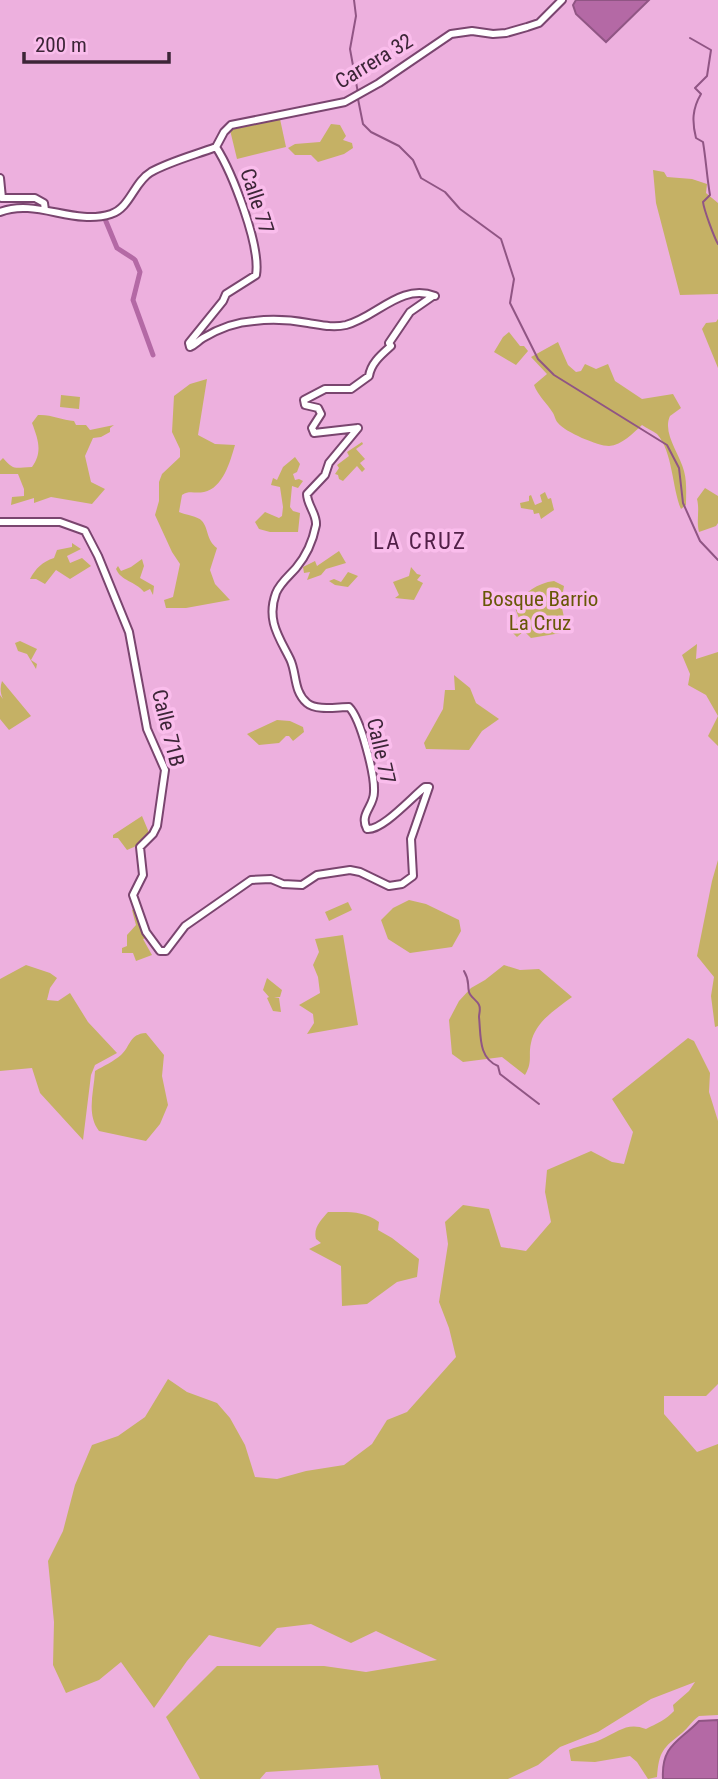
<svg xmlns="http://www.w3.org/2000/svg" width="718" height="1779" font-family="'Roboto Condensed',sans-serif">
<rect width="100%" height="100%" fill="#edb0de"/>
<path fill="#c5b165" d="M280,119L286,147L237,159L230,130Z
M331,124L340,125L346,136L343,140L352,143L353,148L344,154L318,162L311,155H295L288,148L295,144L320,142Z
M653,170L664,172L667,177L692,179L707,184L706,193L718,203V294L680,295L656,203Z
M718,319V368L702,329L706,323L716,322Z
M509,332L520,346H524L528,351L516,365L494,352L503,337Z
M558,342L568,365L576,372L581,371L585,364L596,369L608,364L615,381L642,399L673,394L681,408L670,416C662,433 680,454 684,471C687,482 686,494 686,505L681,509C672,488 673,452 657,434C653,431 646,428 642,425C633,433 622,445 609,446C598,446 565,432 558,423C555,420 555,416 553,413C547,403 538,396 534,385L547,374L531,357Z
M207,379L198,435L215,444L235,445C230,462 223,488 204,492C194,494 190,490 182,495L179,512C185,515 198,516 202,521C209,529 206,540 217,548L210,570L215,584L230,600L186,608H166L164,600L173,597L180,564L172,552L155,515L159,501V482L162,474L180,457V449L172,432L174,396L190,384Z
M61,395L80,397L79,409L60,407Z
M38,415C50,414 62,420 74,421L76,425H86L90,430L114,425L110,428V432L101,437L93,438L85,456L91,482L105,489L92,504L51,497L34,503V498L11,505L12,497L24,496V489L18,474H0V461L3,458C15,472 16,467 32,467C43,452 38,439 32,423Z
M362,442L363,444L356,449L365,459L360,463L365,469L362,472L357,466L343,481L339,479L338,475L335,474L339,468L337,465L349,456L347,452Z
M295,457L300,464L297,472L293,474L295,480L299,479L303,481L298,488L292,486L290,507L293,511L300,513L298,532H270L259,529L255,522L265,512L279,518L282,516L283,507L280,487L271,485L273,478L277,480L283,467Z
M705,488L718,496V523L716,526L699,532C696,520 700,511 697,499Z
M545,492L548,499L551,498L554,510L541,519L539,513L534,514L533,510L521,508L520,503L529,501V496L531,495L535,505L542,502L540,495Z
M72,543L81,549L67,556L70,563L82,558L91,566L70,579L56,570L45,584L36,579H30C36,568 42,562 54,558L57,550L72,547Z
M339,551L346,563L326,569L321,575L307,580L310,572L304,573L303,567L315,561L317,566Z
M142,559L144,566L140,578L154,586L153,595L150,589L144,592C135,581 121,581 116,569L118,566L121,571L131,567Z
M411,567L417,574L421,575L417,580L423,583L414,600L395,598L399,595L393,582L409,576Z
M348,572L358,576L348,587L335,585L329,581L334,579L341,582Z
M554,581L564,586L561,603L567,632L531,638L524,631L517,637L510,630L520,621L514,605C525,593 537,583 554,581Z
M20,641L37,649L31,660L37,664L36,669L27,654L18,651L15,643Z
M697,644L696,659L718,652V746L708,736L718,716L706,695L688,685L690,674L682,655Z
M454,675L470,688L476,703L499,719L482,731L469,750L426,749L424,743L443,709L445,690H455Z
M2,681L31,716L9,730L0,719V695L3,699C0,693 0,687 2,681Z
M277,720L290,721L303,727L304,732L293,741L289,736H286L279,743L259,745L247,734Z
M142,816L150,835L134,847L127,850L118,838H113V835Z
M718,860V1026L715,1027L711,996L714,977L697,956L712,881Z
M409,900L426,904L459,920L461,931L452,947L410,953L388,939L381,920L393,908Z
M348,902L352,910L329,921L325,912Z
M139,906L144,925H147L151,936L143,939L152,955L136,961L133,953H122V948L127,946V935L136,925L132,910Z
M343,935L358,1025L307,1034L314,1023L313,1014L299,1005L320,993L318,977L313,965L319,952L315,939Z
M26,965L50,973L57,978L50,988L47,1000L58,1001L70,993L88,1022L117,1053L95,1065L91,1075L83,1140L40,1093L32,1068L0,1071V979Z
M504,965L520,970L539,969L572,997C556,1009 535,1022 531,1043C528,1056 533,1061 525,1075L502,1057L463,1062L452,1054L449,1020L459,1001L471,988L485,980Z
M267,978L282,990L280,997H274L279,998L281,1012L273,1011L267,998L269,997L263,990Z
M146,1033L164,1055L162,1076L168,1105L160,1124L146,1141L99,1131C86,1114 94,1092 95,1071C104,1066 114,1061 121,1055C131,1046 129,1034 146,1033Z
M688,1038L694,1041L710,1073L709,1092L718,1121V1384L706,1396H664V1414L697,1452L718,1444V1715L699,1716C692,1721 688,1728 682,1733C663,1748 659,1751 657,1777L648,1779L637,1762L630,1756L595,1762L571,1761L569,1750C580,1745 592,1744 602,1739C619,1731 628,1722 646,1729C656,1724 667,1719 674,1711L673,1705L689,1691L695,1682L651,1699L598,1732L560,1747L538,1765L508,1779H381L378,1765L266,1772L260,1779H200L166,1717L217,1666H324L366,1672L437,1660L376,1631L351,1643L311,1624L277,1628L260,1647L209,1635L187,1661L154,1708L121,1662L99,1680L66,1693L53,1665L54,1622L48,1561L63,1531L75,1485L92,1445L118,1436L145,1417L168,1379L187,1392L217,1403L230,1418L245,1445L255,1477L277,1479L306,1471L344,1465L372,1444L387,1420L407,1412L456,1357L449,1328L439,1302L448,1244L445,1222L463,1205L489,1209L501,1247L526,1251L551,1222L545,1192L547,1170L591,1151L612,1162L624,1164L633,1132L612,1099Z
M328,1212C347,1212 363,1210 379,1222L378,1230L392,1238L419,1259L417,1277L397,1282L367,1304L342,1306L341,1266L309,1249L321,1243L316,1239C313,1228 321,1220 328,1212Z"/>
<path fill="#b469a5" stroke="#905584" stroke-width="2" d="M576,0H649L606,42L576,14L573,5Z
M718,1720V1779H663C661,1745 679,1742 699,1721Z"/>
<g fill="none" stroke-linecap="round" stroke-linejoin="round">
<path stroke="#905584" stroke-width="2" d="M354,0L356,16L350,49L358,93
M690,38L711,50L707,76L695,88L701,94C692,109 692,122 696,138L703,142C706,160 707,178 710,195L703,202C704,210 714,237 718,244
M358,99L363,124L371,132L399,146L413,160L421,178L445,192L460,209L501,239L514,279L510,303L538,359L554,375L667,445L679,468L683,503L700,541L718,560
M464,971C470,981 467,983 469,992C470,997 477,1000 479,1005C481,1009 479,1013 479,1017C481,1035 478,1058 498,1066L500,1074L539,1104"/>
<path stroke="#b469a5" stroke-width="5" d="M105,219L117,248L134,259
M135,260L140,272L133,300L153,355"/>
<g stroke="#7a456f" stroke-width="10">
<path id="tertiary" d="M216,147C232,172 261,246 256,275L226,294L223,301L189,343L190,347C195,345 198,341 203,338C218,329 237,322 254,321C271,319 291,320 308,323C321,325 333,328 346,325C377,317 400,283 435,296
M216,147L224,132L231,125L345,102L379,83L451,34L472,31L493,34L506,33L527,27L539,23L562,0
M0,178L2,198H35L44,203L45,210
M0,212C36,198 74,226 111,214C130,208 134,182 151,172C171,161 195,155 216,147
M358,428L314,433L312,428L321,414L318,408L305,405L304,400L325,389H351L369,376C371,363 381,355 391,346L389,343L410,312L433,296
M0,522H60L85,531L98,556L129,632L147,729L165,770L157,826L153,834L140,847L143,875L133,895L146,932L160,951H166L185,926L251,880L271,879L283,884L302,885L317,875L350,870L360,872L389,886L402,884L413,876L411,839L429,787H425C412,797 382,831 367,829C359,814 374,807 374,792C375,775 361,719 349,707C337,707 316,711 307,703C293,691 297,673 290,659C279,637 266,620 276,593C280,583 289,576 296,568C307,555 313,540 316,525C317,514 307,505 307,494L325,475L329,463L358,428"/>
</g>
<use href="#tertiary" stroke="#fff" stroke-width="6"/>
</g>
<g text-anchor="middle" stroke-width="7" stroke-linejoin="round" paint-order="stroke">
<g font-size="21" fill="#3c2537" stroke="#fabdec">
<text transform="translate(374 61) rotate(-31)" y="7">Carrera 32</text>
<text transform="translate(257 201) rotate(72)" y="7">Calle 77</text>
<text transform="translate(168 728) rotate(76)" y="7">Calle 71B</text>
<text transform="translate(381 751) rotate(77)" y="7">Calle 77</text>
</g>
<g font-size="21" fill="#685707" stroke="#fabdec">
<text x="540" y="606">Bosque Barrio<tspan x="540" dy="24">La Cruz</tspan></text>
</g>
<g font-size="23" letter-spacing="2" fill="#522048" stroke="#fabdec">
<text x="420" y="549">LA CRUZ</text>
</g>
</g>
<path d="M24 52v10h145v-10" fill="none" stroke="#3c2537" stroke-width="3.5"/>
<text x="35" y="52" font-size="21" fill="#3c2537" stroke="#fabdec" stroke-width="5" paint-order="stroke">200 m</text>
</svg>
